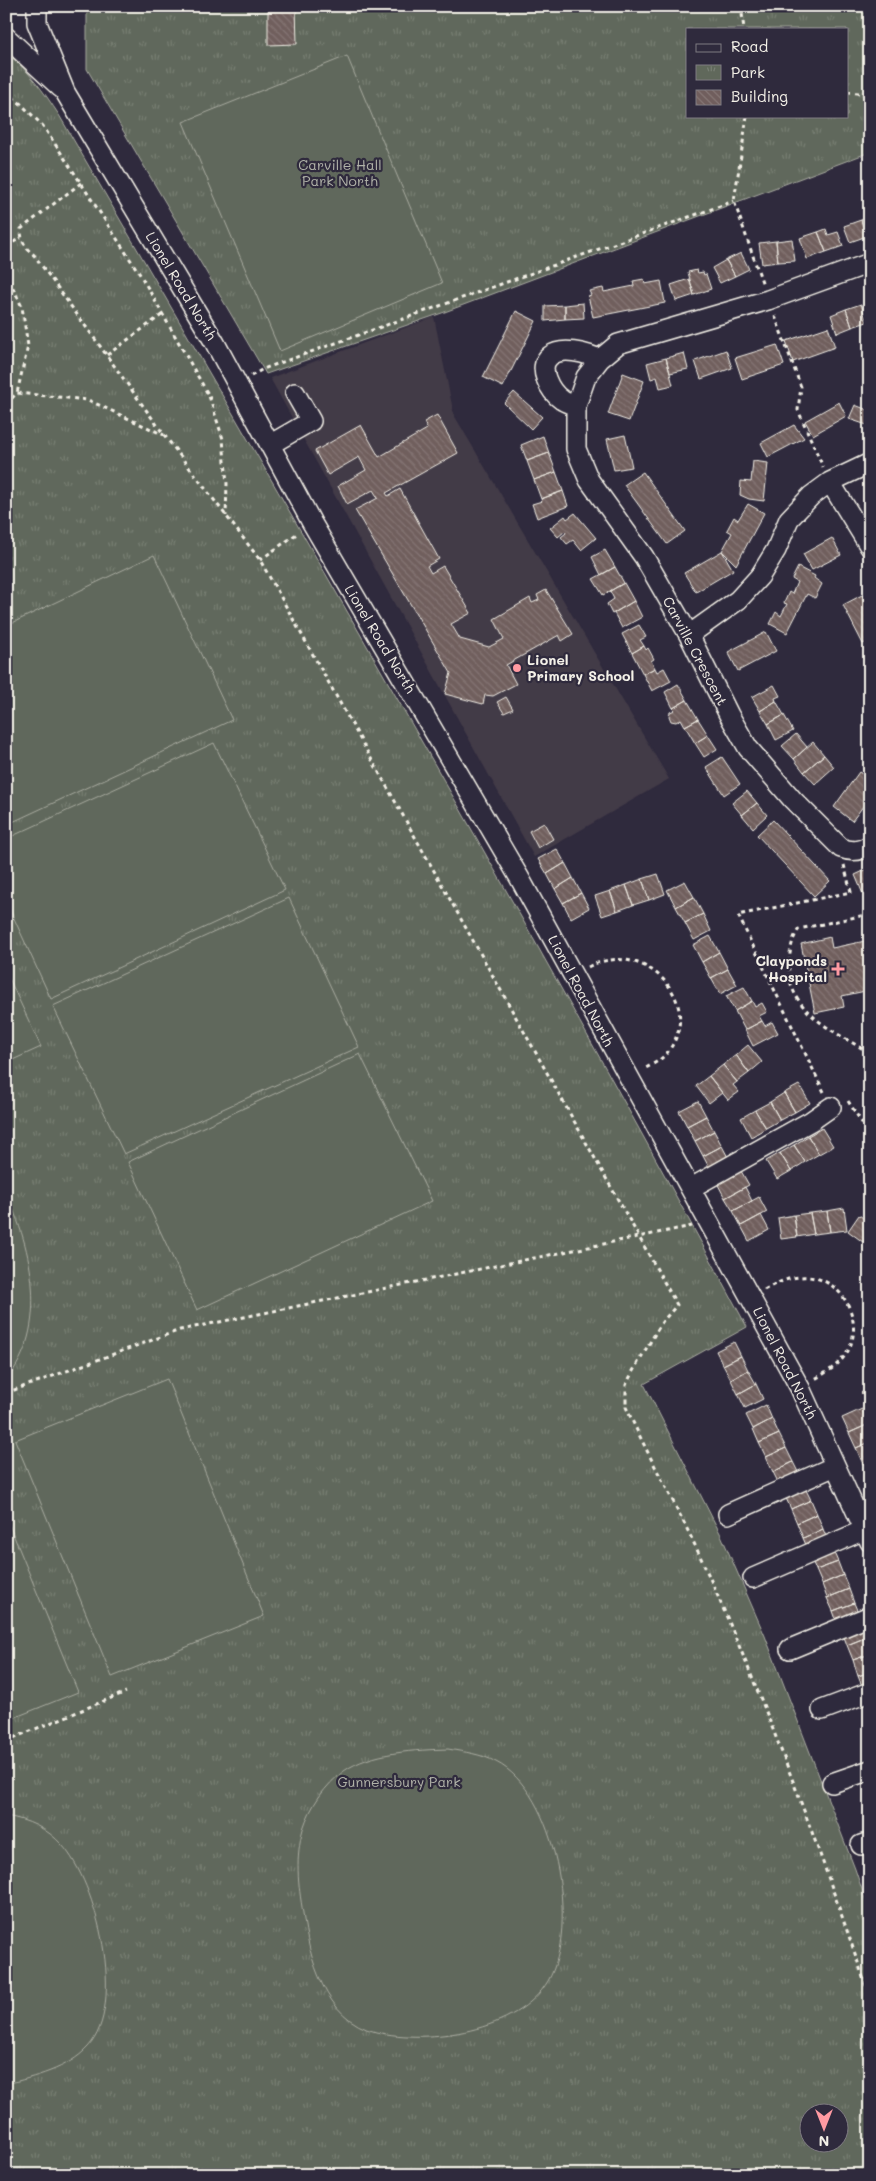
<svg xmlns="http://www.w3.org/2000/svg" width="876" height="2181" font-family="Mali,sans-serif">
<defs>
<pattern id="park-tufts" width="24" height="20" patternUnits="userSpaceOnUse" patternTransform="scale(1.25)"><rect width="24" height="20" fill="#60685b"/><path d="M3 7l-1-3M5 7V3M7 7l1-3M15 17l-1-3M17 17v-4M19 17l1-3" fill="none" stroke="#777e73"/></pattern>
<pattern id="building-back-hatch" width="6" height="6" patternUnits="userSpaceOnUse" patternTransform="scale(1.25)"><rect width="6" height="6" fill="#705e5d"/><path d="M-1 5l2 2M0 0l6 6M5-1l2 2" fill="none" stroke="#857674"/></pattern>
</defs>
<rect width="100%" height="100%" fill="#2f2a3d"/>
<filter id="ink" filterUnits="userSpaceOnUse"><feTurbulence type="fractalNoise" baseFrequency=".02" numOctaves="2"/><feDisplacementMap in="SourceGraphic" scale="10" xChannelSelector="R" yChannelSelector="G"/><feConvolveMatrix kernelMatrix="1 2 1 2 8 2 1 2 1" color-interpolation-filters="sRGB"/></filter>
<g filter="url(#ink)">
<path fill="#423a47" d="M434,317L454,415L669,779L534,857L270,378Z"/>
<path fill="url(#park-tufts)" stroke="#aaaca2" fill-rule="evenodd" d="M87,6H400L546,10H644L742,9L768,6H870V152L442,313L266,374L87,69ZM687,29H847V116H687Z
M6,53C29,70 44,92 59,115C293,516 527,918 747,1327L644,1384L721,1535L765,1636L855,1869L870,1913V2175H6ZM808,2114H838V2144H808Z"/>
<path fill="#60685b" stroke="#aaaca2" d="M347,56L442,283L280,351L183,122Z
M154,555L232,720L6,825V626Z
M214,743L285,890L51,999L6,901V839Z
M289,898L359,1047L124,1154L53,1006Z
M6,972L41,1047L6,1063Z
M360,1054L432,1201L197,1310L128,1162Z
M6,1193C32,1248 50,1329 6,1380Z
M167,1379L264,1616L112,1677L15,1440Z
M6,1517L78,1692L6,1721Z
M448,1749C464,1752 482,1754 496,1762C556,1792 580,1927 548,1981C518,2032 429,2044 376,2032C325,2020 309,1958 303,1913C298,1884 295,1857 303,1829C310,1807 325,1785 344,1771C370,1752 417,1750 448,1749Z
M6,1816C28,1820 47,1828 62,1845C97,1883 127,2005 88,2047C68,2069 34,2077 6,2084Z"/>
<path fill="url(#building-back-hatch)" stroke="#f4f1e8" d="M268,6H296L297,44L268,45Z
M870,217V235L867,236L861,220Z
M861,220L867,236L850,242L844,226Z
M826,229L828,235L838,232L843,246L826,252L818,232Z
M818,232L826,252L807,259L800,238Z
M792,239L795,261L778,262L776,241Z
M776,241L778,262L762,264L759,243Z
M741,253L749,269L735,276L726,260Z
M726,260L735,276L720,283L712,268Z
M697,270L698,273L703,272L704,275L706,274L711,289L694,295L688,272Z
M644,279L645,284L661,281L665,303L593,317L588,296L591,295L589,291L603,288L604,292L634,286L633,281Z
M689,279L694,295L676,301L671,285Z
M583,303L584,318L565,319V305Z
M861,304L867,322L852,327L846,309Z
M565,305V319L545,321V306Z
M846,309L852,327L837,333L831,315Z
M516,311L536,321L503,387L483,377Z
M828,327L835,347L793,362L786,341Z
M777,345L784,365L742,379L735,358Z
M726,350L732,368L701,379L695,361Z
M684,353L688,369L670,373L666,358Z
M666,358L673,385L660,388L657,377L651,379L647,363Z
M623,373L644,381L629,421L608,414Z
M514,392L542,417L531,429L504,403Z
M839,402L846,416L813,435L805,421Z
M855,405L870,411V426L849,419Z
M437,415L458,453L386,493L388,496L400,489L439,559L427,566L431,573L443,566L471,613L451,624L460,639L489,647L504,639L494,619L530,598L532,603L539,600L537,595L546,590L573,634L562,641L559,635L506,665L516,684L493,696L485,695L483,704L445,694L451,673L355,510L378,498L373,490L347,504L338,486L366,470L359,457L328,475L315,451L361,425L379,457L427,429L424,422Z
M794,425L804,438L768,457L761,443Z
M625,435L632,467L614,470L607,439Z
M543,436L549,453L527,461L521,445Z
M549,453L556,472L534,480L527,461Z
M753,461L768,463L764,501L749,499L740,495L741,481L751,482Z
M556,472L563,491L541,499L534,480Z
M643,472L685,531L667,544L624,485Z
M563,491L568,506L537,518L532,504L542,501L541,499Z
M748,504L764,513L736,565L722,551L732,533L727,530L734,517L738,520Z
M575,513L596,538L581,550L573,540L567,544L561,537L566,533L565,531L558,537L550,528L565,516L567,519Z
M832,538L841,555L812,570L803,554Z
M605,550L615,567L601,575L592,557Z
M722,551L733,570L696,592L684,573Z
M615,567L624,583L603,595L593,579Z
M798,567L815,576L814,578L822,584L815,598L807,594L787,633L770,624L776,612L781,616L787,604L784,603L789,592L792,594L797,582L792,579Z
M624,583L634,601L612,614L607,604L614,599L610,591Z
M862,595L870,609V640L863,644L843,605Z
M634,601L642,617L622,628L614,613Z
M639,625L646,637L640,640L644,646L632,653L622,634Z
M766,632L776,651L738,671L728,652Z
M644,646L646,650L648,648L654,659L651,661L655,668L643,674L632,653Z
M655,668L657,672L664,668L671,681L652,691L643,674Z
M678,684L687,700L673,708L665,692Z
M774,685L780,696L775,698L776,701L760,711L752,697Z
M506,697L513,709L504,713L497,702Z
M687,700L698,719L685,726L681,719L676,722L671,721L669,716L670,712L675,710L673,708Z
M776,701L784,715L768,724L760,711Z
M784,715L793,731L776,740L768,724Z
M698,719L708,735L695,743L685,726Z
M796,734L807,747L794,759L782,746Z
M708,735L717,749L704,757L695,743Z
M813,742L824,755L804,772L794,759Z
M824,755L834,767L815,784L804,772Z
M722,757L740,784L724,795L706,767Z
M859,772L870,779V797L852,821L834,807Z
M747,791L757,803L742,815L732,803Z
M757,803L767,815L753,828L742,815Z
M773,820L830,881L814,896L757,835Z
M544,823L553,839L538,848L529,831Z
M557,849L565,863L547,874L538,859Z
M565,863L573,878L555,889L547,874Z
M870,868V891L863,894L855,875Z
M658,874L665,894L649,900L642,879Z
M573,878L581,893L563,903L555,889Z
M642,879L649,900L633,905L626,885Z
M685,881L694,897L676,907L667,890Z
M626,885L633,905L617,911L610,891Z
M610,891L617,911L602,916L595,896Z
M581,893L589,908L571,918L563,903Z
M694,897L703,914L685,923L676,907Z
M703,914L711,931L694,940L685,923Z
M710,936L719,952L702,962L693,945Z
M830,937L832,948L870,940V990L842,996L844,1007L815,1013L801,944Z
M719,952L728,969L711,978L702,962Z
M728,969L737,985L720,994L711,978Z
M744,987L752,1001L735,1011L726,996Z
M752,1001L755,1007L762,1003L767,1012L759,1016L762,1021L745,1030L735,1011Z
M762,1021L765,1026L772,1022L778,1033L753,1046L745,1030Z
M748,1045L762,1062L749,1073L736,1055Z
M736,1055L749,1073L737,1082L723,1065Z
M723,1065L737,1082L733,1085L739,1092L728,1100L709,1076Z
M709,1076L722,1093L709,1103L696,1086Z
M799,1085L810,1103L795,1112L784,1093Z
M784,1093L795,1112L780,1120L770,1102Z
M698,1101L706,1116L687,1126L679,1111Z
M770,1102L780,1120L766,1128L755,1110Z
M755,1110L766,1128L751,1137L741,1118Z
M706,1116L714,1131L695,1141L687,1126Z
M822,1128L833,1146L819,1154L808,1136Z
M714,1131L722,1146L703,1156L695,1141Z
M808,1136L819,1154L805,1162L794,1145Z
M794,1145L805,1162L791,1171L780,1153Z
M722,1146L730,1161L711,1171L703,1156Z
M780,1153L791,1171L777,1179L766,1161Z
M736,1170L738,1173L741,1171L749,1185L725,1198L716,1181Z
M745,1187L752,1201L733,1211L725,1198Z
M759,1197L767,1212L741,1226L733,1211Z
M844,1208L847,1230L830,1232L827,1211Z
M827,1211L830,1232L814,1234L810,1213Z
M810,1213L814,1234L797,1237L794,1215Z
M761,1215L769,1230L749,1241L741,1226Z
M794,1215L797,1237L781,1239L778,1218Z
M859,1215L870,1223V1233L863,1242L848,1231Z
M734,1342L741,1356L723,1365L716,1351Z
M741,1356L748,1370L731,1380L723,1365Z
M748,1370L756,1384L738,1394L731,1380Z
M756,1384L763,1399L745,1408L738,1394Z
M870,1384V1401L861,1393Z
M766,1405L772,1419L753,1429L746,1415Z
M862,1409L869,1424L849,1433L842,1418Z
M772,1419L779,1434L759,1443L753,1429Z
M869,1424L870,1442L856,1448L849,1433Z
M779,1434L786,1448L766,1457L759,1443Z
M870,1442V1461L863,1464L856,1448Z
M786,1448L793,1462L773,1472L766,1457Z
M793,1462L800,1476L780,1486L773,1472Z
M804,1486L811,1500L791,1509L784,1494Z
M811,1500L817,1514L797,1523L791,1509Z
M817,1514L823,1529L803,1538L797,1523Z
M823,1529L829,1544L809,1552L803,1538Z
M832,1548L838,1562L816,1570L810,1556Z
M838,1562L843,1575L822,1584L816,1570Z
M843,1575L849,1589L827,1598L822,1584Z
M849,1589L854,1603L833,1611L827,1598Z
M854,1603L860,1617L838,1625L833,1611Z
M861,1621L867,1637L847,1645L841,1629Z
M867,1637L870,1654L853,1660L847,1645Z
M870,1654V1672L858,1676L853,1660Z
M870,1672V1689L864,1691L858,1676Z"/>
<g fill="none" stroke-linecap="round" stroke-linejoin="round">
<g stroke="#f4f1e8" stroke-width="22">
<path id="minor" d="M37,6V23L65,92L215,343L312,523L519,877L800,1388L870,1542
M6,37L61,88
M870,263L768,300L618,344L600,359L586,377L576,406V449L589,480L644,557L689,635L729,715L748,748L793,800L841,848C851,852 860,852 870,845
M576,406C572,404 566,403 562,400C550,392 536,367 550,356C563,346 587,354 600,359
M271,444L311,421L295,393
M830,482L870,547
M689,635L738,600L760,576L776,550L789,519L811,496L830,482L870,463
M691,1188L811,1121L831,1107
M728,1514L835,1466
M753,1578L864,1530
M790,1649L870,1616
M822,1710L870,1692
M832,1783L870,1770
M861,1845L870,1842"/>
</g>
<path stroke="#f4f1e8" stroke-width="3" stroke-dasharray="4 4" stroke-linecap="butt" d="M741,6L744,29
M6,92L21,104L43,126L75,174L141,276L209,396L223,439L227,484L226,516
M847,92L870,94
M747,116L734,201L763,285
M81,183L21,229C21,241 25,248 34,255L165,436L260,560L677,1305L662,1322L633,1371L626,1385V1407C649,1458 677,1506 700,1556C765,1700 820,1849 870,1998
M6,246L21,238
M6,273L22,307L28,346L17,393
M775,316L801,387L798,410L823,467
M107,355L163,314
M251,376L263,369L734,201
M6,404L17,393L88,400L164,435
M260,560L298,533
M870,914L799,929C792,938 790,951 789,962C785,1011 834,1031 870,1053
M588,967C645,937 708,1004 666,1054C660,1061 651,1065 644,1069
M824,1092L738,915L851,892L844,865
M848,1101L868,1132H870
M764,1290C780,1281 796,1274 815,1278C846,1285 863,1323 848,1351C840,1365 827,1372 813,1380
M6,1393L180,1330L692,1226
M6,1741L126,1692"/>
<use href="#minor" stroke="#2f2a3d" stroke-width="19"/>
</g>
</g>
<g fill="#ff9aa2" stroke="#2f2a3d" stroke-width="2">
<circle cx="517" cy="668" r="5"/>
<path d="M835.5 961.5h5v5h5v5h-5v5h-5v-5h-5v-5h5z"/>
</g>
<g text-anchor="middle" stroke-width="4.5" stroke-linejoin="round" paint-order="stroke">
<g font-size="14" fill="#b1b3a9" stroke="#2f2a3d">
<text x="340" y="170">Carville Hall<tspan x="340" dy="16">Park North</tspan></text>
<text x="399" y="1787">Gunnersbury Park</text>
</g>
<g font-size="14" fill="#f4f1e8" stroke="#2f2a3d">
<text transform="translate(181 286) rotate(59)" y="5">Lionel Road North</text>
<text transform="translate(380 639) rotate(59)" y="5">Lionel Road North</text>
<text transform="translate(695 651) rotate(62)" y="5">Carville Crescent</text>
<text transform="translate(581 991) rotate(62)" y="5">Lionel Road North</text>
<text transform="translate(785 1363) rotate(63)" y="5">Lionel Road North</text>
</g>
<g font-size="14" font-weight="bold" fill="#f4f1e8" stroke="#2f2a3d" text-anchor="start">
<text x="527" y="665">Lionel<tspan x="527" dy="16">Primary School</tspan></text>
<text x="827" y="966" text-anchor="end">Clayponds<tspan x="827" dy="16">Hospital</tspan></text>
</g>
</g>
<rect width="876" height="2181" fill="none" stroke="#2f2a3d" stroke-width="25"/>
<rect x="12" y="12" width="851" height="2156" fill="none" stroke="#f4f1e8" stroke-width="2" filter="url(#ink)"/>
<rect x="686" y="28" width="162" height="90" fill="#2f2a3d" stroke="#7e7a81"/>
<rect x="696" y="44" width="25" height="8" fill="#2f2a3d" stroke="#7e7a81"/>
<text x="731" y="52" font-size="15" fill="#f4f1e8">Road</text>
<rect x="696" y="65" width="25" height="15" fill="url(#park-tufts)" stroke="#7e7a81"/>
<text x="731" y="78" font-size="15" fill="#f4f1e8">Park</text>
<rect x="696" y="90" width="25" height="15" fill="url(#building-back-hatch)" stroke="#7e7a81"/>
<text x="731" y="102" font-size="15" fill="#f4f1e8">Building</text>
<g transform="translate(824 2128) rotate(180)"><circle r="24" fill="#2f2a3d" stroke="#7e7a81"/>
<path d="M0-4L9 19L0 12L-9 19Z" fill="#ff9aa2"/>
<text y="-8" font-size="14" font-weight="bold" text-anchor="middle" fill="#f4f1e8">N</text>
</g>
</svg>
